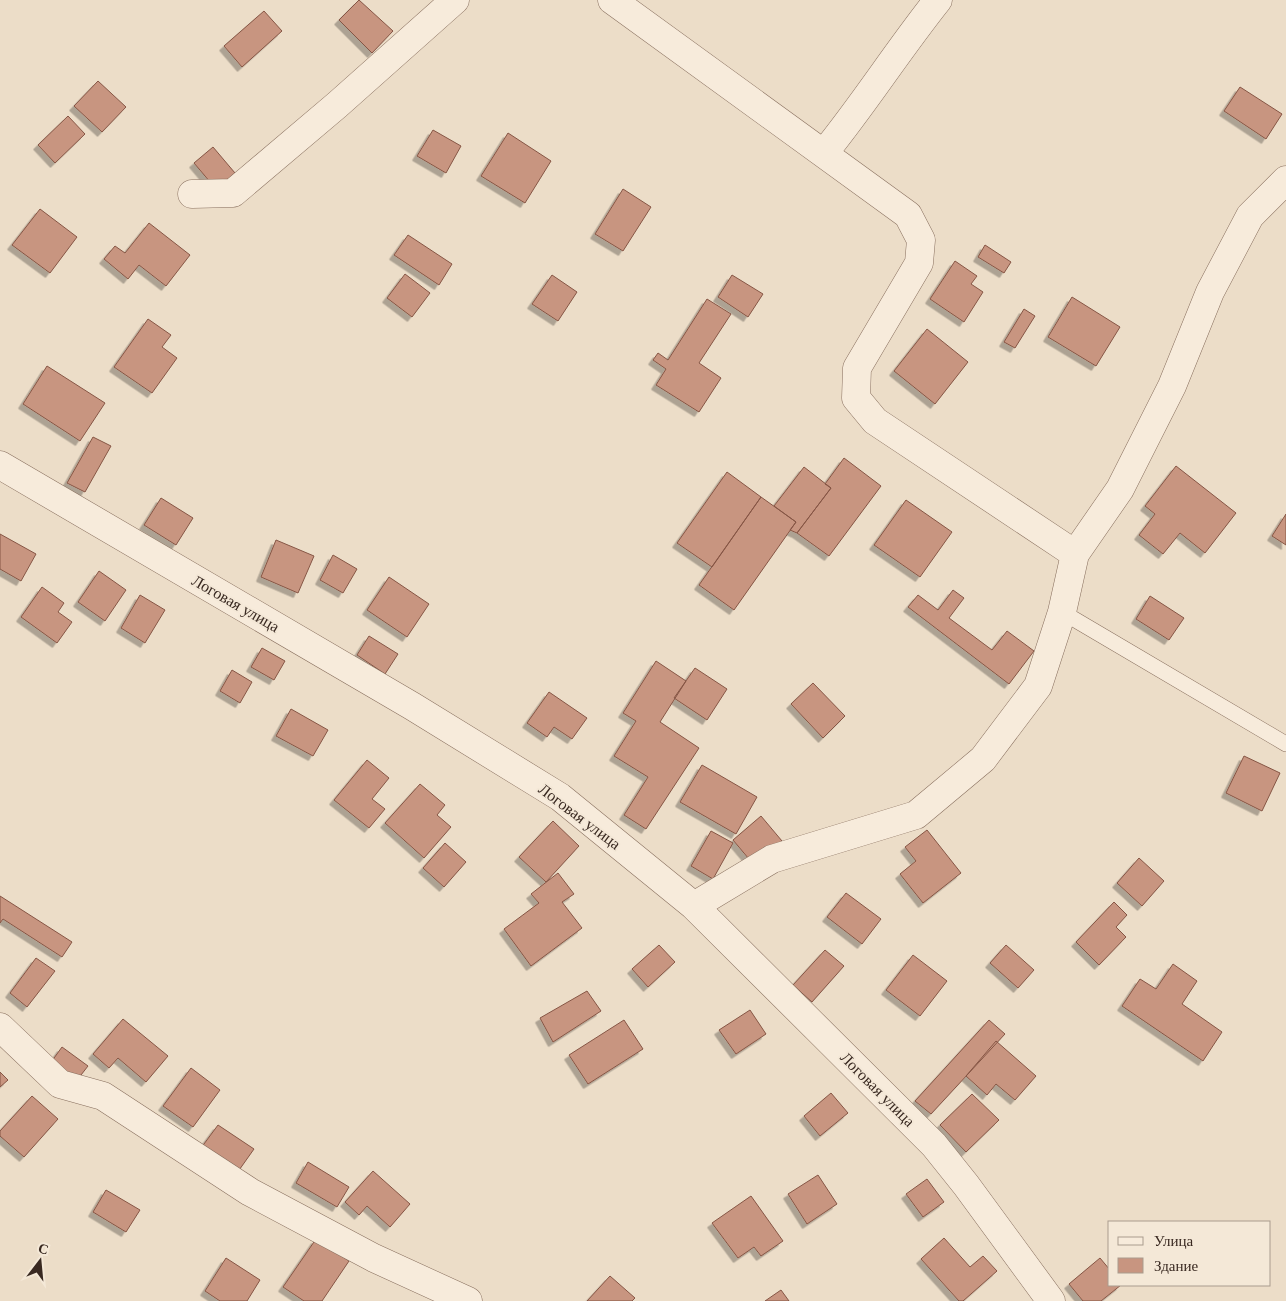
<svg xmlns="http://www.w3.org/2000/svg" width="1286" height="1301" font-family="Georgia,serif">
<defs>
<filter id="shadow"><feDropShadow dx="-4.5" dy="4.5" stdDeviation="0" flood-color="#0004"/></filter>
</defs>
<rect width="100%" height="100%" fill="#ecddc8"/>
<path fill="#c89580" stroke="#865645" filter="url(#shadow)" d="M359,0L393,31L372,53L339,20Z
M264,11L282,31L242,67L224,46Z
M98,81L126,107L102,132L74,106Z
M1240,87L1282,114L1266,139L1224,111Z
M68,116L85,134L55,163L38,145Z
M433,130L461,146L446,173L417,156Z
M508,133L551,161L525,203L481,176Z
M213,147L235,173L216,189L194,163Z
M623,189L651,207L623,251L595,234Z
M40,209L77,237L50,273L12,245Z
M149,223L190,255L166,286L139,265L128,279L104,259L115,246L125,253Z
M408,235L452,264L439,285L394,255Z
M985,245L1011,262L1004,273L978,257Z
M955,261L977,276L971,284L983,292L964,322L930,299Z
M405,274L430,293L412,317L387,298Z
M552,275L577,292L558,321L532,304Z
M732,275L763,294L748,317L718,297Z
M1072,297L1120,327L1096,366L1048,337Z
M707,299L731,314L699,363L721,378L699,412L656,385L666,369L653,360L658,353L668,360Z
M1024,309L1035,316L1015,348L1004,342Z
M148,319L171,335L162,347L177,358L152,393L114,367Z
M927,329L968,362L935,404L894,371Z
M47,366L105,403L80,441L23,404Z
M93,437L111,446L85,492L67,483Z
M844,458L881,486L829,556L797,533L831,488L825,484Z
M1176,466L1236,513L1205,553L1180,533L1163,554L1139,535L1155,514L1145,506Z
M804,467L831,488L797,533L790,530L796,522L774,506Z
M727,472L761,497L712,567L677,543Z
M761,497L796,522L734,610L699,585Z
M161,498L193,518L176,545L144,525Z
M906,500L952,532L920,577L874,545Z
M1286,514V545L1272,536Z
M0,534L36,554L21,581L0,569Z
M276,540L314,556L298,593L261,577Z
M333,555L357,569L343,593L320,580Z
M99,571L126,590L105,621L78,602Z
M389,577L429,604L407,637L367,610Z
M42,587L64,603L58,612L72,622L57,643L21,617Z
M953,590L964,598L949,618L992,650L1007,631L1034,651L1009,684L908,607L918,595L938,610Z
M140,595L165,610L145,643L121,628Z
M1150,596L1184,618L1169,640L1136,619Z
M369,636L398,654L385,674L357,655Z
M262,648L285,661L274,680L251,667Z
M656,661L686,681L660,722L699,748L646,829L624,815L648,777L614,756L636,721L623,713Z
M695,668L727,689L707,720L674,698Z
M232,670L252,682L240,703L220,691Z
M813,683L845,716L823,738L791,704Z
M549,692L587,718L572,739L554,727L547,737L527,723Z
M291,709L328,730L313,756L276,736Z
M1244,756L1280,773L1262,811L1226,793Z
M367,760L389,778L372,799L385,809L369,828L334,800Z
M702,765L757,797L736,834L680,802Z
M420,784L445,805L437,815L451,827L424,858L385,823Z
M761,816L782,841L754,865L733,840Z
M553,821L579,846L546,882L519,857Z
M927,830L961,873L923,903L900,874L916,861L905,847Z
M711,831L733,843L713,879L691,866Z
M445,843L466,862L444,887L423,868Z
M1139,858L1164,881L1142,906L1117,883Z
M558,873L574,894L562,902L582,928L531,966L504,929L539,903L531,894Z
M846,893L881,919L862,944L827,917Z
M0,896L72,942L62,957L3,919L0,923Z
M1114,902L1127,915L1116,927L1126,937L1099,965L1076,942Z
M659,945L675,962L648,987L632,969Z
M1006,945L1034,970L1018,988L990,963Z
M825,950L844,966L812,1002L793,985Z
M913,955L947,981L920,1016L886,990Z
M36,958L55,971L27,1007L10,993Z
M1173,964L1197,981L1182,1004L1222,1032L1203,1061L1122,1006L1140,979L1156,989Z
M587,991L601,1011L553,1042L540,1018Z
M750,1010L766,1034L736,1054L719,1030Z
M123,1019L168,1056L146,1082L118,1058L109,1068L93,1054Z
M624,1020L643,1049L588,1084L569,1055Z
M989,1020L1005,1034L931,1114L915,1101Z
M996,1041L1036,1076L1015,1100L996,1084L987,1095L966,1076Z
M62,1047L88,1066L74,1084L49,1065Z
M191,1068L220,1090L193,1127L163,1106Z
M0,1072L8,1080L0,1087Z
M831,1093L848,1113L820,1136L804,1116Z
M972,1094L999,1120L966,1152L940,1125Z
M32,1096L58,1119L24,1157L0,1136V1131Z
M218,1125L254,1149L237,1173L201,1148Z
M308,1162L349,1187L337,1207L296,1183Z
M373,1171L410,1204L390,1227L367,1206L359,1215L345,1202Z
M818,1175L837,1204L807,1224L788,1194Z
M927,1179L944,1202L923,1217L906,1194Z
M106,1190L140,1210L126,1232L93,1212Z
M751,1196L783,1241L761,1256L754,1247L738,1258L712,1223Z
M944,1238L970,1267L983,1256L997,1271L963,1301H959L921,1259Z
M316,1239L349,1261L322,1301H304L283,1287Z
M226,1258L260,1280L247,1301H220L205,1291Z
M1100,1258L1110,1270V1285H1121L1101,1301H1083L1069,1284Z
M610,1276L635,1298L632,1301H587Z
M781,1290L789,1301H765Z"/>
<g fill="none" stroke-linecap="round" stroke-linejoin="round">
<g stroke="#886f5e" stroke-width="16">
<path id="service" d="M1062,612L1286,744"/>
</g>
<g stroke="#886f5e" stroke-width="29">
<path id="minor" d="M612,0L908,215L921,240L919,263L857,368L856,398L875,421L1075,554L1062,612L1038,686L983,759L916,815L772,859L694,906
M824,153C864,104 898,50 938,0
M192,194L233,193L337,105L455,0
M0,465L412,706L560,797L694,906L934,1145L966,1185L1051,1301
M1075,554L1120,489L1172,386L1210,292L1250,216L1286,180
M0,1027L60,1084L103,1096L250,1192L374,1258L468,1301"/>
</g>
<use href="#service" stroke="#f7ebdb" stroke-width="15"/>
<use href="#minor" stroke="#f7ebdb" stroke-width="28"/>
</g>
<g text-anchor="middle" stroke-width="4" stroke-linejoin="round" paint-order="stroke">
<g font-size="16" fill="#392921" stroke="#f4e8d7">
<text transform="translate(236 603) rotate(30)" y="6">Логовая улица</text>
<text transform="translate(580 816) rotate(37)" y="6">Логовая улица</text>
<text transform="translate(878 1089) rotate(45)" y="6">Логовая улица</text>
</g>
</g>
<rect x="1108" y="1221" width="162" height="65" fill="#f4e8d7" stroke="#a99c8e"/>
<rect x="1118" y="1237" width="25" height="8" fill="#f7ebdb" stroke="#a99c8e"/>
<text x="1154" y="1246" font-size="15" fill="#392921">Улица</text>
<rect x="1118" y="1258" width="25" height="15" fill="#c89580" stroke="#a99c8e"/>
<text x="1154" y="1271" font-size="15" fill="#392921">Здание</text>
<g transform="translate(40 1261) rotate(16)" stroke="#f4e8d7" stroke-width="4" paint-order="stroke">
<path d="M0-4L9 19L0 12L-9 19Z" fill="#392921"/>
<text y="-8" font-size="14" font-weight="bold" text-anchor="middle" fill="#392921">С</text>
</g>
</svg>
